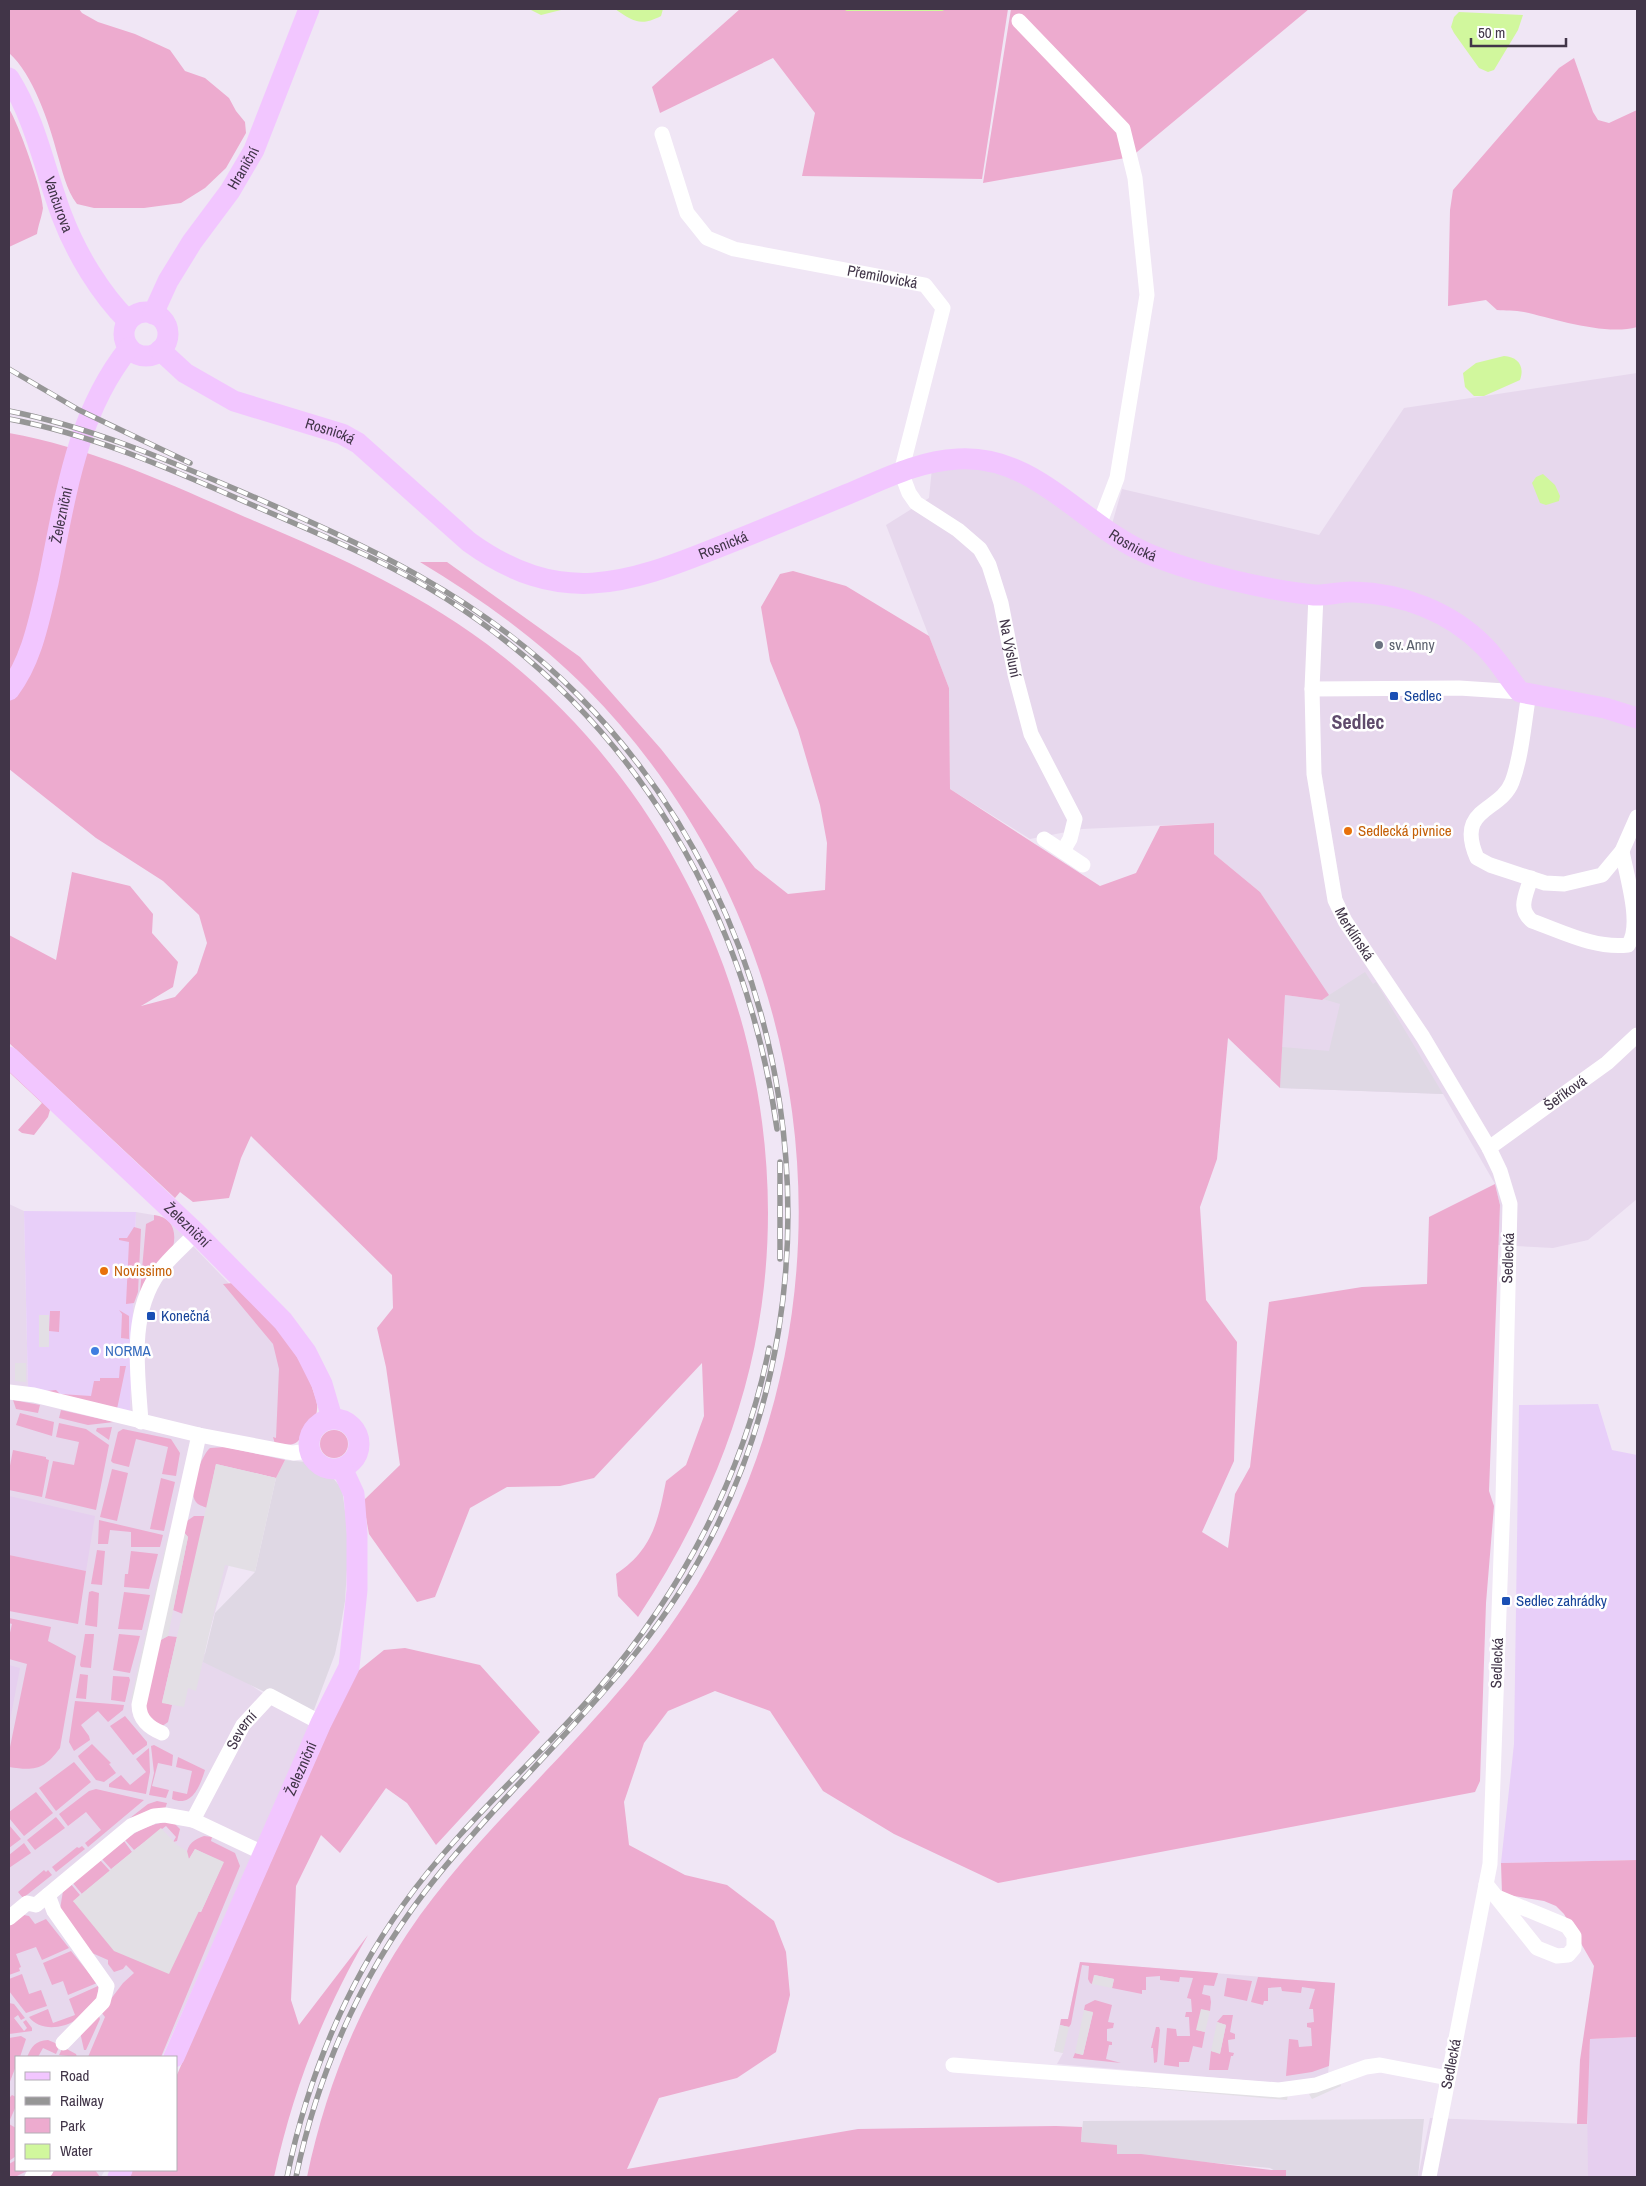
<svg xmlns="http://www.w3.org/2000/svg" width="1646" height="2186" font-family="'Archivo Narrow',sans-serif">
<rect width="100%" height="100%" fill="#f0e6f5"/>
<path fill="#e7d8ed" d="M1637,373V1199L1588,1240L1553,1248L1498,1245L1500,1205L1495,1184L1443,1094L1280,1088L1285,995L1322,1000L1260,892L1214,854V823L1082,829L1030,839L950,789L949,688L886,525L929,498L932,468L972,464L1015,475L1112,524L1122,489L1319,535L1404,408Z
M9,1204L24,1211L28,1389L130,1411L136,1212L159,1216L168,1220L297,1354L292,1436L285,1460L258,1465L203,1653L312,1726L162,2057H16V2170H105L101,2177H9Z
M1080,1962L1335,1983L1328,2075L1314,2080L1277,2083L1057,2064L1063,2053L1054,2051L1061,2019H1068Z
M1637,2037V2177H1418L1430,2118L1587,2124Z"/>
<path fill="#e8cff9" d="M24,1211L136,1212L130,1412L28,1389Z
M1598,1404L1612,1450L1637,1455V1860L1501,1863L1514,1744L1519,1405Z"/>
<path fill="#dfd8e4" d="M1365,972L1373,984L1376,982L1443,1094L1280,1088L1282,1047L1329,1051L1340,1004L1323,999Z
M285,1460L306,1462L333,1478L342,1489L346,1518L348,1553L345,1601L340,1630L335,1654L312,1715L203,1662L215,1613L255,1572L276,1478Z
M1424,2119L1418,2177H1286L1270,2168L1116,2154L1081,2142L1083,2121Z"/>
<path fill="#e6cfef" d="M9,1496L95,1516L86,1571L9,1555Z
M9,1665L20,1668L9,1726Z
M1637,2037V2177H1588L1587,2093L1590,2039Z"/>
<path fill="#edabcf" d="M9,9H79L82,13L98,22L135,34L170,50L185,71L205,78L229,98L236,111L245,122L246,133L226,168L205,188L181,203L144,208H94L77,204C66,190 62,169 57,153C49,123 33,74 9,53Z
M740,9H1008L982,179L802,176L815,113L773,58L660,113L652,87Z
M1011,9H1309L1131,157L983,183Z
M1574,58L1593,112L1598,120L1609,123L1637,110V327C1606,336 1555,319 1524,312C1515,310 1505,311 1497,310L1486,300L1448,306L1450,210L1453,190L1544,85L1559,68Z
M9,109C18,122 43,193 43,208C42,216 38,226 37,234L9,247Z
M9,433C92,448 168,483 245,517C335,555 424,594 501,655C710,820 812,1108 750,1367C728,1458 689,1540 638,1617L618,1596L616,1574C652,1550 658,1522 666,1481L686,1465L704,1416L702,1363L594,1478L560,1486L507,1487L470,1508L435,1597L417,1602L369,1534L363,1501L400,1465L386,1367L377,1328L393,1308L392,1275L251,1136L241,1158L229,1198L193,1202L180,1192L175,1198L9,1043V935L56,960L72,872L130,886L153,914L152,933L178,962L173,987L141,1006L175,997L197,973L207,943L199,915L163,881L96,838L9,769Z
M420,562H447L580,657L661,749L755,868L788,894L825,890L827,843L820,805L798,730L770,661L761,607L780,574L793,571L846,586L929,636L949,688L950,789L1100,886L1136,873L1160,826L1214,823V854L1260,892L1329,995L1322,1000L1285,995L1280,1088L1228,1038L1217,1159L1200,1207L1206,1300L1237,1342L1234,1461L1202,1532L1228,1548L1235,1494L1250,1467L1269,1302L1362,1287L1427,1284L1429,1217L1495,1184L1500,1205L1489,1491L1494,1506L1486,1603L1480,1781L1475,1792L998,1883L894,1834L823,1791L770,1711L715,1691L668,1711L644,1743L624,1802L629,1845L685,1875L727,1885L774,1921L786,1952L790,1995L776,2052L737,2078L659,2098L627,2169L858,2129L1056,2126L1082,2127L1081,2142L1117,2145V2154H1141L1271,2170H1286V2177H307C330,2066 376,1966 448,1879C526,1785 618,1707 685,1604C869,1318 825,930 587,689C537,639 480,598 420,562Z
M12,1068L50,1110L48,1117L34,1135L22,1133L18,1130L42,1103L10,1073Z
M154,1215C172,1217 177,1231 173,1247L143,1293L140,1292L146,1224L154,1220Z
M134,1227L141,1229L138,1292L134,1303L126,1304L129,1242L119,1240V1238H127Z
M233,1283C264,1313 296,1345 312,1387C314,1394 318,1402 317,1409C317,1416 312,1421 308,1426C296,1444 300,1446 275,1444L273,1437L276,1438L279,1369L273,1344L223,1284Z
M119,1310L129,1316V1339L121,1338L122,1314Z
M50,1311H60L59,1332L49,1331Z
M120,1366H126L117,1409L46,1393V1391L56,1390L60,1394L91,1396L94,1381H100V1378H119Z
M13,1400L40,1405L38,1413L16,1409Z
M61,1410L114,1422L88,1425L59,1418Z
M20,1413L54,1422L52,1436L16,1425Z
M59,1423L86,1429L109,1445L96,1510L45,1498L53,1461L74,1465L79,1442L56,1437Z
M112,1427L109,1440L96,1431L97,1428Z
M123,1429L171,1439L180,1453L176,1476L162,1474L168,1447L136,1439L129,1467L113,1463L111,1461L118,1432Z
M320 1444a14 14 0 1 1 28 0a14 14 0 1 1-28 0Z
M225,1447L285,1460L276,1478L216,1464L207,1508C203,1506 198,1505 196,1502C187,1492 201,1456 210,1448Z
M13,1450L46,1457V1459L49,1460L42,1497L9,1490V1471Z
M112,1469L128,1473L117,1521L100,1517Z
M161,1478L175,1482L164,1531L150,1529Z
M194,1516H205L183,1614L173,1610L188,1537L183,1531L187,1521Z
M99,1520L163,1535L160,1547H131V1532L110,1530L108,1544H98Z
M97,1550L105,1551L102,1585L91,1584Z
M131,1551L158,1554L149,1589L124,1587L125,1574H128Z
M9,1555L86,1571L78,1624L9,1611Z
M92,1591L99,1593L97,1627L85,1625L89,1592Z
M124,1592L150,1595L142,1630L118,1629Z
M9,1618L51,1627L48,1641L76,1656L60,1748C44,1770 34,1771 9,1767V1752L27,1664L9,1659V1637L12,1624L9,1623Z
M85,1634H94L91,1668L81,1667L80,1665Z
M119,1634L140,1636L130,1673L113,1670Z
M168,1636L177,1637L162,1702L172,1705L168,1722L161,1727L144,1711L157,1642Z
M405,1648L480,1665L540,1732L436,1845L407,1803L386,1788L340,1853L321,1835L296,1886L291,2000L299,2025L368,1935C323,2012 293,2090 274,2177H129L133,2170H176V2077L196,2031L353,1675L384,1650Z
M80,1674L88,1675L86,1699L76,1698Z
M113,1676L129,1677L130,1680L125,1702L111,1700Z
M75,1701L124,1705L123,1710L108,1722L98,1711L81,1725L89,1736L90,1740L74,1751L69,1742Z
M125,1716L147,1742V1745L133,1755L110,1726Z
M92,1744L111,1763L109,1764L116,1773L104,1782L96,1780L79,1758L78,1756Z
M154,1745L173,1755L172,1766L158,1763L152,1786L169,1790L166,1798L149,1795L154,1773L151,1746Z
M149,1748L150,1772L146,1794L109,1787V1784L121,1775L130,1785L146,1772L136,1759Z
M178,1757L205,1770C200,1786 192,1808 172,1799L173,1791L187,1794L192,1771L176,1767Z
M74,1762L91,1782L56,1811L39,1788Z
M96,1789L144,1800L88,1847L85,1843L101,1830L86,1812L68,1826L59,1814L89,1791Z
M36,1792L53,1813L24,1836L9,1818V1812Z
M157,1801L167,1803L165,1809L130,1818L148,1804Z
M56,1817L65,1828L35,1850L27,1840Z
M166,1822L175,1824L180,1829L177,1841L173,1842L176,1837L166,1826L134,1850L125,1840C138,1830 151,1824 166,1822Z
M9,1825L21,1839L9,1848Z
M204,1836L212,1837L211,1841L235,1853L240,1866L161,2057H88L105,2017L101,2012L123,1983L134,1973L126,1965L123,1969L114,1972L108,1964V1960L92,1953L60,1909L63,1891L70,1883L80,1895L73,1902L201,1912L223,1863L195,1849L189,1859L187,1858C185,1846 194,1839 204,1836Z
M124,1841L132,1852L111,1869L102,1859Z
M24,1843L31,1853L9,1868V1855Z
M82,1846L85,1849L56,1872L52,1867L77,1847L79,1848Z
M100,1860L110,1871L82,1894L72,1882Z
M1637,1860V2037L1590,2039L1587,2124H1577L1580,2060L1594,1966L1564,1914L1556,1906L1544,1901L1502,1894L1501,1863Z
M44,1870L46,1872L48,1870L52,1875L23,1898L18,1892Z
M24,1915L29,1916L35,1924L46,1919L69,1948L42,1960L36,1947L16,1954L21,1967L19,1968L20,1971L9,1975V1926Z
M71,1951L97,1983L68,1995L63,1981L52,1985L43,1963Z
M1080,1962L1218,1973L1214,1986L1204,1985L1202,1994L1210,1996L1211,2002L1210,2011L1202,2010L1197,2030L1205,2032L1202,2048L1193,2046L1189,2062H1179V2067L1164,2065L1167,2028L1176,2029L1177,2036H1190L1189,2017H1185L1186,2012H1192L1191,1999L1187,1998L1193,1978L1180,1977L1179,1982L1160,1980V1976L1146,1977V1990H1142V1994L1112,1988L1114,1979L1095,1975L1092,1984L1090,1983L1088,1979L1089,1966L1082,1965L1071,2024L1069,2027L1060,2025L1061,2019H1068Z
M22,1974L29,1994L41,1990L47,2006L26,2013L9,1991V1979Z
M1258,1977L1335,1983L1329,2066L1312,2072L1286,2076L1289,2039L1298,2040L1299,2047L1312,2046L1311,2028L1307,2027V2023L1314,2022L1313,2009H1309L1315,1989L1302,1987L1301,1993L1282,1991L1281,1987L1268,1988V2001H1264L1263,2005L1251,2002Z
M1227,1978L1252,1981L1247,2001L1224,1996Z
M98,1986V1997C91,2004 84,2015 76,2020C62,2029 39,2031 29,2017L48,2009L53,2023L75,2015L69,1999Z
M1095,2000L1112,2005L1108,2022L1114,2023L1113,2028L1107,2029V2041L1112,2042V2045H1109L1106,2059L1121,2063L1073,2058L1075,2053L1083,2055L1093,2013L1084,2010L1085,2005Z
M9,2003L14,2004L25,2018L21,2020L18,2015L14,2018L24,2031L27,2028L23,2022L26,2020L32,2028V2031L9,2034Z
M98,2013L100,2019L86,2050H84L80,2032Z
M1223,2015H1233L1230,2032L1235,2034V2039L1228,2040L1229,2052L1234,2053L1233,2056H1231L1228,2070H1209L1211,2051L1220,2053L1226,2025L1217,2022Z
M1156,2027H1159L1160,2030L1157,2062L1154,2063L1153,2048H1151Z
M21,2036L26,2039L20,2057H16V2066L9,2084V2038Z
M48,2040L60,2045L56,2054L43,2048L38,2057H27C32,2046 35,2041 48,2040Z
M63,2047L76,2054L77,2057L59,2055Z
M12,2095L16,2097V2106L9,2122V2098Z
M9,2124L16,2128V2156L9,2161Z
M16,2160V2170H29L15,2177H9V2164Z
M57,2170H95L100,2177H42Z"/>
<path fill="#e3dfe5" d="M39,1315H49V1347H39Z
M15,1363H26V1382L15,1381Z
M216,1464L276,1478L255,1572L225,1565L196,1691L188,1688L184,1707L162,1703Z
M181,1529L188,1537L168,1636L157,1642Z
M167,1540L170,1541L135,1701L131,1700Z
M161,1828L177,1845L187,1851L189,1859L195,1849L224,1862L201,1912L199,1911L169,1974L114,1951L73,1901Z
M1094,1975L1114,1979L1112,1988L1092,1984Z
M1201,2009L1210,2011L1205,2032L1196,2030Z
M1084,2010L1093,2012L1083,2055L1075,2053Z
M1217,2022L1226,2025L1220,2054L1211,2051Z
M1060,2025L1069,2027L1063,2053L1054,2051Z
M1136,2082L1288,2095L1287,2100L1136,2087Z
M1340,2082L1341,2086L1312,2099L1309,2094Z"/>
<path fill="#d1f79d" d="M529,9H565L541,15Z
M615,9H663L661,16C640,27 633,21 615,9Z
M1459,12L1523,15L1518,30L1494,70L1488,72L1479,68L1454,33L1451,27L1454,17Z
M1504,356C1518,357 1525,366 1520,380L1484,396H1474L1465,387L1463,373L1476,363Z
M1543,474L1555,485L1560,496L1559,501L1546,505L1540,503L1532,483L1536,477Z"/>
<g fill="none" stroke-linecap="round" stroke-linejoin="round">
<path stroke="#d1f79d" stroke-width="4" d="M847,9H942"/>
<g stroke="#fff" stroke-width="15">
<path d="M1019,21L1123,129L1135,178L1147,295L1117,478L1099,525"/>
<path id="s1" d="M662,134L687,213L707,238L734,249L925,285L943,308L901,472L909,493L916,503L958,530L980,549L989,565L1001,603L1015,674L1031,734L1075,819L1070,839L1063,851"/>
<path id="s2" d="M1316,595L1312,689L1314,774L1335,900L1345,921L1423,1037L1489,1148L1500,1171L1510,1204L1503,1500L1490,1864L1429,2177"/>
<path d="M1312,689L1459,688L1520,692"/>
<path d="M1529,694C1524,721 1522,756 1512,782C1500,813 1455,807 1477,858L1490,865L1545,883L1564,884L1602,875L1622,851L1637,817"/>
<path d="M1044,839L1083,865"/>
<path d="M1531,878C1526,895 1517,909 1532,921C1563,932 1595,949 1628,945C1643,926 1626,874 1622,851"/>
<path id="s3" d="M1489,1148L1607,1063L1637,1035"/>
<path d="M9,1392L34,1395L199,1435L293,1453L309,1451"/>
<path d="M141,1422C138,1373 128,1315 159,1272C169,1258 184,1246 196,1233"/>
<path d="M162,1733C149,1728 139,1719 139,1705L199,1435"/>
<path id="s4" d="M193,1820L243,1725L270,1696L321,1723"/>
<path d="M1486,1884L1537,1948L1557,1956L1568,1955L1574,1948V1936L1567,1926L1497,1897"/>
<path d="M9,1918L27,1903L36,1905L48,1895"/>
<path d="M63,2043L103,2002L107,1986L54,1911L48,1895L131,1826L154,1816L165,1815L193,1820L265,1854"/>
<path d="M953,2065L1279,2090L1316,2085L1366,2067L1380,2065L1448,2078"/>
<path d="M32,2177L46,2170"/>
</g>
<g stroke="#f2c6ff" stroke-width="21">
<path id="s5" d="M9,78C36,121 44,168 62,216C76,253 100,293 128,321"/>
<circle cx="146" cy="334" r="22"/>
<path id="s6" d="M153,314L168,281L192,242L230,191L254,150L309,9"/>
<path id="s7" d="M160,350L185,373L234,401L342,434L358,443L469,542C559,607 625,585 719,547C762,530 805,512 848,494C884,479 918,461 958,459C1037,454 1083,528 1151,555C1195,573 1266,590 1314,595C1327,596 1341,591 1354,592C1401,593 1451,612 1484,646C1498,660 1508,677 1520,692L1605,708L1637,718"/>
<path id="s8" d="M9,690C32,660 39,620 48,583C65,501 75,415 129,348"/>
<path id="s9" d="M9,1057L196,1233L283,1321L306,1352L322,1384L332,1418"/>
<circle cx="334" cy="1444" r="25"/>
<path id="s10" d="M174,2057L321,1723L349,1667L357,1590V1533L354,1494L342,1468"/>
<path d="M118,2177L122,2170"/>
</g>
<g stroke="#969696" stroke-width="5.5">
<path id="rail" d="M9,369L79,410L190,463
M9,411C90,427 165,459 240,491C367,546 479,595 578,695C798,916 853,1275 705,1549C636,1678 529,1763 439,1874C367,1962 319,2066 296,2177
M9,419C96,435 177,472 257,507C321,535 386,561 445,598C634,718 746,910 777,1129
M780,1162V1259
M287,2177C307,2079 345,1987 403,1905C459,1826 534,1763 597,1690C681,1593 744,1475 769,1348"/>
</g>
<use href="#rail" stroke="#fff" stroke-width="4" stroke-dasharray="11" stroke-linecap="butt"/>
</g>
<circle fill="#6b7280" stroke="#fff" stroke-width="2" cx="1379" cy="645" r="5"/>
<g fill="#1a4fb4" stroke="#fff" stroke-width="2">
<rect x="1389" y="691" width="10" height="10" rx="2.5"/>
<rect x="146" y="1311" width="10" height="10" rx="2.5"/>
<rect x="1501" y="1596" width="10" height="10" rx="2.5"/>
</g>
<g fill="#e8710a" stroke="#fff" stroke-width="2">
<circle cx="1348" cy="831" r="5"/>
<circle cx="104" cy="1271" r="5"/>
</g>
<circle fill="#3f7fe0" stroke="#fff" stroke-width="2" cx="95" cy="1351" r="5"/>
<g text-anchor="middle" stroke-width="5" stroke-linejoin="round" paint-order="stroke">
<g font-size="15" fill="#413548" stroke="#fff">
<text dy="5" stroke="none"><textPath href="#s6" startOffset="172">Hraniční</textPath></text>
<text dy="5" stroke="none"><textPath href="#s5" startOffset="136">Vančurova</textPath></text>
<text dy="5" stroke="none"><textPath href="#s1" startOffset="295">Přemilovická</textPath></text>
<text dy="5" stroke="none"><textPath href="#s7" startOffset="191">Rosnická</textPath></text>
<text dy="5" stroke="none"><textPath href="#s8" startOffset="184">Železniční</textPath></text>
<text dy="5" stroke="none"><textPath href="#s7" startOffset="1090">Rosnická</textPath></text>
<text dy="5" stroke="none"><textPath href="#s7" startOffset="640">Rosnická</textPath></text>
<text dy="5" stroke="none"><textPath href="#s1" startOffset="755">Na Výsluní</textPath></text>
<text dy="5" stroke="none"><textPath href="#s2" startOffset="346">Merklínská</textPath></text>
<text dy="5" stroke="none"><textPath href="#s3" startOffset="94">Šeříková</textPath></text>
<text dy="5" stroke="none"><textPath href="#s9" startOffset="245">Železniční</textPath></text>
<text transform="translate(1508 1258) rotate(-88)" y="5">Sedlecká</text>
<text transform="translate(1497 1663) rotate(-88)" y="5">Sedlecká</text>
<text dy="5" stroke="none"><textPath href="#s4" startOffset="102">Severní</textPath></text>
<text dy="5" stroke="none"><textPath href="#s10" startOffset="315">Železniční</textPath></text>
<text transform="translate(1451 2064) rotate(-79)" y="5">Sedlecká</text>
</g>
<g font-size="15" fill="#5b616d" stroke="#fff" text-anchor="start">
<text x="1389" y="650">sv. Anny</text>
</g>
<g font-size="15" fill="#164399" stroke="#fff" text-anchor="start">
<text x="1404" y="701">Sedlec</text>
<text x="161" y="1321">Konečná</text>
<text x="1516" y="1606">Sedlec zahrádky</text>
</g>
<g font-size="15" fill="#c56008" stroke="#fff" text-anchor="start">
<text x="1358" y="836">Sedlecká pivnice</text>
<text x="114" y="1276">Novissimo</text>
</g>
<g font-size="15" fill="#366cbe" stroke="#fff" text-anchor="start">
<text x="105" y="1356">NORMA</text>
</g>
<g font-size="20" font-weight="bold" fill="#5f4b6c" stroke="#fff">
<text x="1358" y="729">Sedlec</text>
</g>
</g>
<rect width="1646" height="2186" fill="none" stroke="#413548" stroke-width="20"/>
<rect x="15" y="2056" width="162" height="115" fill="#ffffff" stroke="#b3aeb6"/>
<rect x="25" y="2072" width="25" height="8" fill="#f2c6ff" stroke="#b3aeb6"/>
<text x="60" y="2081" font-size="15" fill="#413548">Road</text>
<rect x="25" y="2097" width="25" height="8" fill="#969696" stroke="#b3aeb6"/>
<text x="60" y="2106" font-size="15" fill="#413548">Railway</text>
<rect x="25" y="2118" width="25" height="15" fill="#edabcf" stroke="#b3aeb6"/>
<text x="60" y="2131" font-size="15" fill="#413548">Park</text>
<rect x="25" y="2144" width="25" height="15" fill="#d1f79d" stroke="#b3aeb6"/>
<text x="60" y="2156" font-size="15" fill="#413548">Water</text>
<path d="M1471 38v8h95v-8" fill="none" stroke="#413548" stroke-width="2.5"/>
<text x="1478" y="38" font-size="15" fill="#413548" stroke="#ffffff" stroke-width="4" paint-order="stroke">50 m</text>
</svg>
